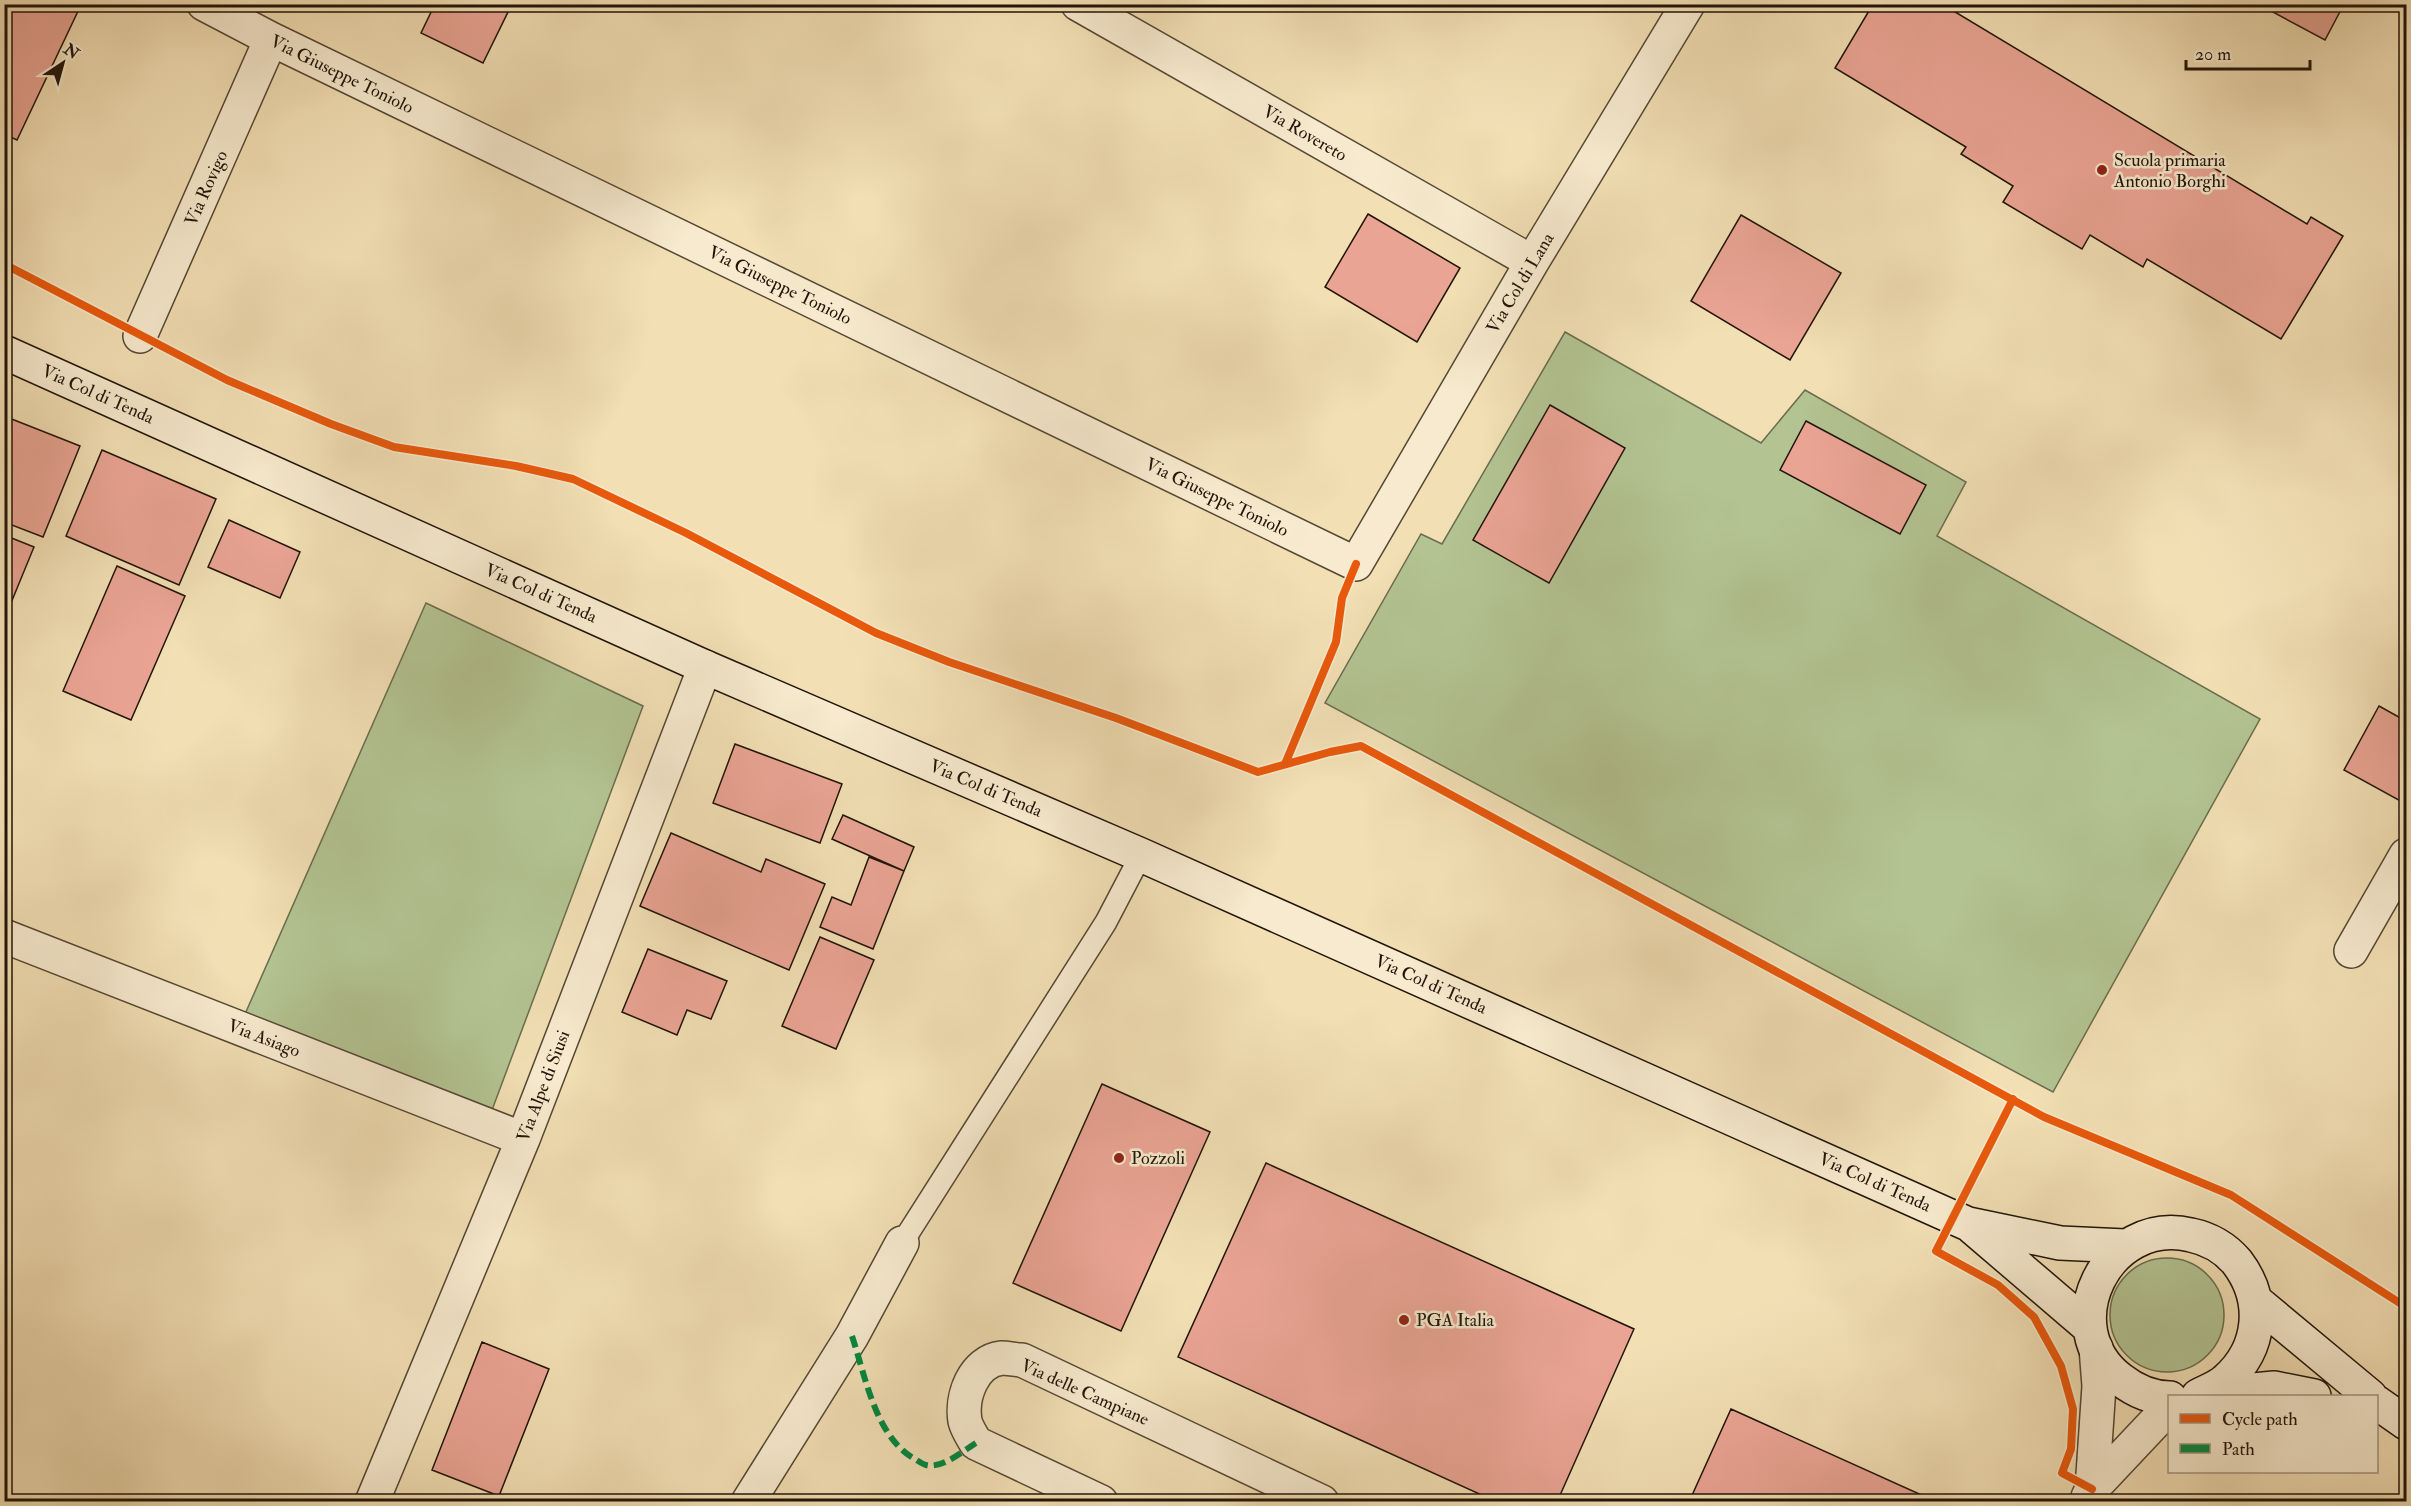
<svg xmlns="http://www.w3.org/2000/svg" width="2411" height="1506" font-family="'IM FELL Double Pica',serif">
<rect width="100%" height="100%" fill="#f2dfb4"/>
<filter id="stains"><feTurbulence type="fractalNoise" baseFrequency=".00333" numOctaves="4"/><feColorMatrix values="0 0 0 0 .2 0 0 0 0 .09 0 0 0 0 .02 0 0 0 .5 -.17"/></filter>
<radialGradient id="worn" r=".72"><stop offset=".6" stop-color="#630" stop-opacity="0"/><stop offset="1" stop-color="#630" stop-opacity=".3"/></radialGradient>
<path fill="#b3c392" stroke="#6a6c4d" stroke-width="1.5" d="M1565,332L1761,443L1805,390L1966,482L1937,536L2260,719L2053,1092L1325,703L1421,534L1442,544Z
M426,603L643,706L492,1110L245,1014Z
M2110 1315a57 57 0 1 1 114 0a57 57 0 1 1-114 0Z"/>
<path fill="#eaa494" stroke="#201408" stroke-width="1.5" d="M4,4H70L79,9L17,140L4,134Z
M435,4H512L483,63L421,33Z
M1873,4H1942L2307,224L2311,217L2343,236L2281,339L2147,259L2143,267L2090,235L2082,249L2003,202L2013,186L1961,154L1966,147L1835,68Z
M2275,4H2344L2325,40L2271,11Z
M1368,214L1460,268L1417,342L1325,287Z
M1741,215L1841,273L1790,360L1691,301Z
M1550,405L1625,448L1549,583L1473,540Z
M4,416L80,446L43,537L4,522Z
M1806,421L1926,485L1900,534L1780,470Z
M102,450L216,499L179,585L66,536Z
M229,520L300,552L280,598L208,567Z
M4,535L34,547L4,620Z
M117,566L185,596L131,720L63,691Z
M2379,706L2406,721V798L2404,803L2344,770Z
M735,744L842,784L820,843L713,803Z
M843,815L914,847L904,871L832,839Z
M671,833L761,872L766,859L825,884L789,970L640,906Z
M869,857L904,871L873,949L820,927L832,897L851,905Z
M820,937L874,960L836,1049L782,1026Z
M648,949L727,981L711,1019L687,1010L677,1035L622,1012Z
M1102,1084L1210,1132L1121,1331L1013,1283Z
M1266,1163L1634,1329L1557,1502H1497L1178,1357Z
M482,1342L549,1369L499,1496L432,1470Z
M1731,1409L1937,1502H1689Z"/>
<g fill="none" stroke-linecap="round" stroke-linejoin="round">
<g stroke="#544733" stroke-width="24">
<path id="lane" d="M902,1243L1106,922L1141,855"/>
</g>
<g stroke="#544733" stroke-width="36">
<path id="street" d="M204,4L271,39L1356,564L1532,262L1688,4
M1078,4L1532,262
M140,336L271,39
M4,936L523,1139
M2351,951L2406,855
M2092,1489L2099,1386L2096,1348
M2088,1497L2092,1489L2157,1420L2170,1411
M372,1502L523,1139L705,667
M748,1502L852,1336L902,1243
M1101,1502L976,1443C972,1436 967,1429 965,1421C961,1397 973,1361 1002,1358C1008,1358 1016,1360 1022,1360L1322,1502"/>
</g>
<g stroke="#201408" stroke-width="36">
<path id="secondary" d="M4,352L705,667L1141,855L1968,1224L2060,1243L2125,1246
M1972,1227L2090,1328
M2257,1302L2370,1396
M2202,1395L2274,1388L2314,1396
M2170,1398C2151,1398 2134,1390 2120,1379C2052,1327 2107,1215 2191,1235C2210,1239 2225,1248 2237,1262C2266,1300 2262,1348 2226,1380C2219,1387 2207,1391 2198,1396
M2376,1402L2406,1423"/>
</g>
<use href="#lane" stroke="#f7eace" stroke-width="21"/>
<use href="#street" stroke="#f7eace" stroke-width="33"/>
<use href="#secondary" stroke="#f7eace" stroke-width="33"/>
<path stroke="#00873e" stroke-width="6" stroke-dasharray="12 6" stroke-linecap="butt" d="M852,1336C865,1375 875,1435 913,1458C917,1460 922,1464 926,1465C942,1469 963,1451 976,1443"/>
<g stroke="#f7eace" stroke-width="11">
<path id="cycleway" d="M4,264L227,380L331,424L394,447L516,466L573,479L686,533L876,633L949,662L1116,718L1258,772L1330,752L1361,746L2044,1117L2231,1195L2406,1307
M1285,764L1336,642L1342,598L1356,564
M2013,1099L1936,1251L1998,1285L2034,1317L2061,1366L2073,1409L2071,1449L2062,1473L2092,1489"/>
</g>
<use href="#cycleway" stroke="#e8590c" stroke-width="8"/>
</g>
<g fill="#8f2418" stroke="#f7eace" stroke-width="2">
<circle cx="2102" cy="170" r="6"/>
<circle cx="1119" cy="1158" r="6"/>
<circle cx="1404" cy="1320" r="6"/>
</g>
<g text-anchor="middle" stroke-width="5" stroke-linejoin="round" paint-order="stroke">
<g font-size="18" fill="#201408" stroke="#f7eace">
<text transform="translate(342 74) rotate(26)" y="6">Via Giuseppe Toniolo</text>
<text transform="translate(1305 133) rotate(30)" y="6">Via Rovereto</text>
<text transform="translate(206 188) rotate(-66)" y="6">Via Rovigo</text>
<text transform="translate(1520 283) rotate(-59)" y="6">Via Col di Lana</text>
<text transform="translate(780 285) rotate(26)" y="6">Via Giuseppe Toniolo</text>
<text transform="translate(98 394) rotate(24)" y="6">Via Col di Tenda</text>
<text transform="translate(1217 497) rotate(26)" y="6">Via Giuseppe Toniolo</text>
<text transform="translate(541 593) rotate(24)" y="6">Via Col di Tenda</text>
<text transform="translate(986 788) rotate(23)" y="6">Via Col di Tenda</text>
<text transform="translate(1431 984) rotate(24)" y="6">Via Col di Tenda</text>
<text transform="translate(264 1038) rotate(21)" y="6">Via Asiago</text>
<text transform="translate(543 1086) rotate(-69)" y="6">Via Alpe di Siusi</text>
<text transform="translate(1875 1182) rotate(24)" y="6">Via Col di Tenda</text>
<text transform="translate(1085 1392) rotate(24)" y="6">Via delle Campiane</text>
</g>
<g font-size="18" fill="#201408" stroke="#f7eace" text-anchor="start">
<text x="2114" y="166">Scuola primaria<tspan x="2114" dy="21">Antonio Borghi</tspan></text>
<text x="1131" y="1164">Pozzoli</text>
<text x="1416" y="1326">PGA Italia</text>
</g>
</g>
<rect width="2411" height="1506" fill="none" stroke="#f2dfb4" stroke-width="24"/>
<rect x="6" y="6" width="2399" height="1494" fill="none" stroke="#201408" stroke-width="3"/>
<rect x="12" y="12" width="2387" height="1482" fill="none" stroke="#201408" stroke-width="1.5"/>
<rect x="2168" y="1395" width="210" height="78" fill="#f7eace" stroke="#a1947f" stroke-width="1.5"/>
<rect x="2180" y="1414" width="30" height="9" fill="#e8590c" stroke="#a1947f" stroke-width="1.5"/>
<text x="2222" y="1425" font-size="18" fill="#201408">Cycle path</text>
<rect x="2180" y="1444" width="30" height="9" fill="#00873e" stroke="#a1947f" stroke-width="1.5"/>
<text x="2222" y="1455" font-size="18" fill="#201408">Path</text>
<g transform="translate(63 63) rotate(36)" stroke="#f7eace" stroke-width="4.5" paint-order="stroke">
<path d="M0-4.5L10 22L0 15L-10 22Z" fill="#201408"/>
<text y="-9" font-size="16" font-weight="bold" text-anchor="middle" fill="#201408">N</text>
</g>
<path d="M2186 60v9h124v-9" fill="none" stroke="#201408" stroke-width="3"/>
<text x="2195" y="60" font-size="18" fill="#201408" stroke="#f7eace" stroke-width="4.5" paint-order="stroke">20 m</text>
<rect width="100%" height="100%" filter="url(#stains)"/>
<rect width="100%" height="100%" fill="url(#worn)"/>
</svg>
